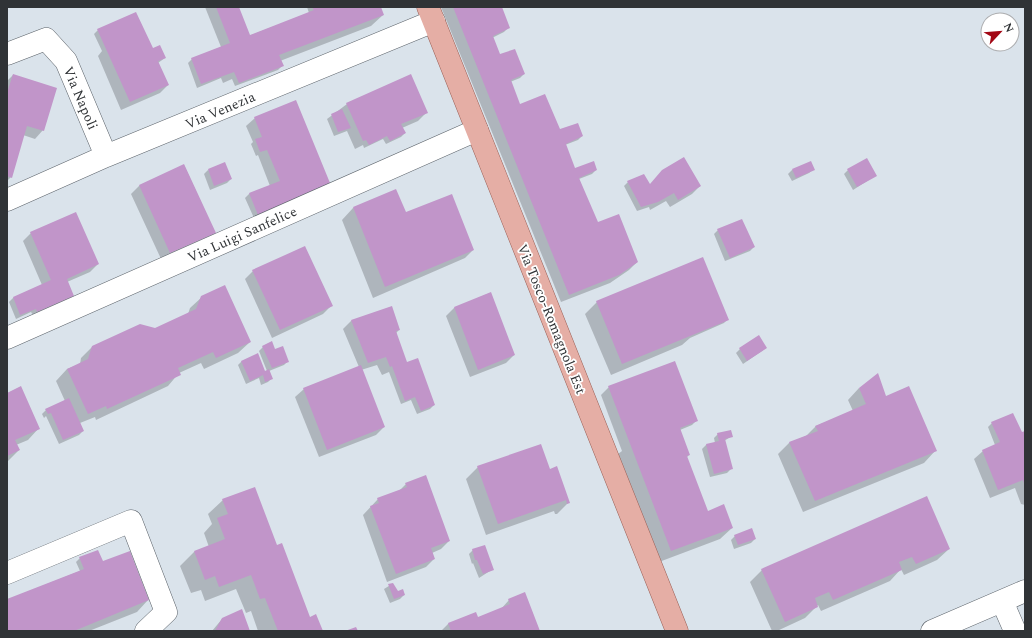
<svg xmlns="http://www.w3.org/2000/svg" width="1032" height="638" font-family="Spectral,serif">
<rect width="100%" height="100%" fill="#dae3eb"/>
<path fill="#0003" d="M205,7H238L249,36L309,13L307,7H380L383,15L371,26L280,61L282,66L278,70L235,86L232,79L223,83L221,78L197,88L188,63L192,59L221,47Z
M441,7H499L508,28L504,32L492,38L499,56L524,74L520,78L510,82L519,106L559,131L582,136L578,140L565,145L575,170H596L592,174L579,179L597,224L637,262L629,270L610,283L561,302Z
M98,30L152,50L165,58L158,63L168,85L160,93L121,110L98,56L102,51L94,34Z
M13,75L43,130L35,139L23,135L11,177L7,181V81Z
M347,104L426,113L418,121L402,128L405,133L401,137L386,144L383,139L364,148L363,145L355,149L347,131L334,136L327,119Z
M255,118L329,183L320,191L254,218L245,198L249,194L270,186L258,155L256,156L251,144L253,142L246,126Z
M184,165L215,233L207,241L162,261L131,194L139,186Z
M814,169L809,173L792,181L788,174L792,170Z
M208,170L231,179L227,183L210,190L204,174Z
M848,170L875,176L853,190L844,174Z
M628,182L649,185L700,186L692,194L670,207L666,201L650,210L649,207L637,211L624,186Z
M353,208L405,213L473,250L465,258L373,298L342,220Z
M718,230L754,247L750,251L725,261L714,234Z
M31,233L98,264L90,272L67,282L73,295L69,299L33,315L31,312L16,319L9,302L13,298L42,285L23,241Z
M253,271L331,306L323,314L272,338L245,279Z
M490,293L514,355L506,363L470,377L446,316L454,308Z
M202,297L250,342L238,353L204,369L201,363L179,373L168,386L96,420L95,417L80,423L83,431L79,435L59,444L46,416L44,418L42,414L46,410L65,401L56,381L67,369L80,364L81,358L93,346L156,329L188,314L190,308Z
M597,302L728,319L724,323L690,338L682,345L611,375L585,314Z
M391,307L399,330L396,333L406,363L434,405L430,409L417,414L411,400L401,404L389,372L382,375L377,365L361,370L384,427L376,435L319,457L295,397L304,389L359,367L343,329L351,321Z
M263,347L275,350L288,361L284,365L269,371L272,378L268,382L261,385L259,378L246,384L238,365L242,361L265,372L267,371L259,351Z
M766,348L743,364L736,353L740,349Z
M609,387L696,421L692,425L680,430L689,455L686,458L707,512L732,528L720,539L659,562L618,454L622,451L601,395Z
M859,388L935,451L924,463L803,512L778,454L789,443L806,436L816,426L853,411L848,400Z
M7,394L39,428L28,440L16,445L19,450L7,462Z
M992,423L1021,434L1025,432V505L1021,504L1015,488L990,498L974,459L983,451L995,445L988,427Z
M718,434L732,436L724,441L731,469L727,473L710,477L702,449L706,445L715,443L714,438Z
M478,467L549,470L569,502L557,514H555L554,511L486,535L466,479Z
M406,484L449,541L441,549L432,553L434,559L426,567L387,582L363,515L378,499L398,492Z
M223,500L276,546L309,618L321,631H258L251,611L246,613L236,589L205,601L201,590L191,593L180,566L194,552L209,547L204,533L212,524L208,514Z
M735,536L755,539L751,543L734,549L731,540Z
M949,549L937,560L904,575L901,569L890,581L821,611L818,605L805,618L777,631H772L750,582L762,570Z
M473,550L493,569L479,578L473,563L472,564L469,554Z
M80,558L102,561L148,600L137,612L89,631H7V600L80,571L76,562Z
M392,584L398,592L404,595L400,599L390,603L384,589Z
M509,600L539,631H441L448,624L475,613L477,618L501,609Z
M222,619L249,631H212Z"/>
<path fill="#c195c9" d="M216,7H239L250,35L314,10L312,7H381L384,15L279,55L284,66L239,83L234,72L201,84L191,58L230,43Z
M453,7H502L510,28L493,36L500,54L515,49L525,74L511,80L520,104L545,94L560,129L578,123L583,136L566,144L575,168L594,161L597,170L579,178L598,222L619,214L638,262L619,275L569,295Z
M136,12L153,48L160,45L166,58L158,61L169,85L130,102L97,29Z
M13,74L57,88L44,131L27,126L12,178L7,176V93Z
M411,74L428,113L401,124L406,133L390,141L387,136L369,145L366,140L363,141L346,103Z
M296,100L330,183L258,215L249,193L280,181L267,150L260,152L255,139L262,137L254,117Z
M342,109L351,128L338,132L331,114Z
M684,157L701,186L678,200L674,193L658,202L641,207L627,181L644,174L650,184L662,170Z
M867,158L877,176L857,187L847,169Z
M811,161L815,170L796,178L792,169Z
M225,162L232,179L214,186L208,169Z
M184,164L216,233L170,253L139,185Z
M396,189L406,212L452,194L474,250L385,287L353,207Z
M76,212L99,264L67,279L74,296L37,312L36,309L20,315L13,297L51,280L30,232Z
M742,219L755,247L730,258L717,229Z
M305,246L333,306L280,330L252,270Z
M703,257L729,320L622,364L596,301Z
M225,285L251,342L216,358L213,352L178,368L181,375L107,409L106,406L88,414L67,369L88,359L92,346L140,324L155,328L196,309L201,296Z
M491,292L515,355L478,370L454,307Z
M392,306L400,330L396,331L407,362L418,358L435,405L421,411L415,397L405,401L392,366L390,367L386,357L368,363L351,320Z
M759,335L767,348L747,361L739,348Z
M272,341L275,349L283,346L289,362L272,368L262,346Z
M258,353L265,371L269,369L273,379L265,382L263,375L250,381L241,361Z
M675,361L698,421L680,428L690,455L687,456L708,511L724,504L733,528L671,551L608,386Z
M361,365L385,427L327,450L303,388Z
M878,373L886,396L909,386L937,451L815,501L789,442L818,431L815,426L866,404L859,388Z
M21,386L40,429L15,440L20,450L7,456V393Z
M69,398L84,431L63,440L51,413L48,414L45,409Z
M1013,413L1022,432L1025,431V486L1023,480L998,490L982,450L1000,442L991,422Z
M731,430L733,437L725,439L733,469L714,474L706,444L719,441L717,433Z
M541,444L550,469L557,466L570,503L567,504L566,500L498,524L477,466Z
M426,475L450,541L431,548L435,559L396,574L370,506L379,503L377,498L407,487L405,483Z
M255,487L277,545L282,543L310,617L316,614L323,631H278L265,598L260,599L251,575L219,587L215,576L205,580L194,551L225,539L217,518L228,514L222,499Z
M927,496L950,549L916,564L912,557L899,562L902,570L833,600L829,592L815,598L818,607L785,622L761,569Z
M752,528L756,539L738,545L734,535Z
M485,545L494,570L483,574L477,560H475L472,549Z
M98,550L103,561L130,551L149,600L74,631H7V599L84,569L79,557Z
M393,583L398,591L403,589L405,595L394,599L388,584Z
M525,592L540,631H451L448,623L476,612L478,617L510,604L508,599Z
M242,609L250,631H215L222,618Z
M356,627L358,631H345Z"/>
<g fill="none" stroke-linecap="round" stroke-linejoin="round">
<g stroke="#5c636a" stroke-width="23">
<path id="minor" d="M7,54L46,39L66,61L106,156
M7,200L106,156L434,21
M7,338L477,130
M7,573L131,521L166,612L146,631
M1002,601L1015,631
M932,631L1025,591"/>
</g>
<g stroke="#9a6057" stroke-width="23">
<path id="primary" d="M428,7L677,631"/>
</g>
<use href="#minor" stroke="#fff" stroke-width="22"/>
<use href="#primary" stroke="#e5aea5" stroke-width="22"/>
</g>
<g text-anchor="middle" stroke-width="3.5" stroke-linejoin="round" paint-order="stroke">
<g font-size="14" fill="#303336" stroke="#fff">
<text transform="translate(81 98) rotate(67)" y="5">Via Napoli</text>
<text transform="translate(220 110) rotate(-23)" y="5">Via Venezia</text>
<text transform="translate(242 234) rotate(-24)" y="5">Via Luigi Sanfelice</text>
<text transform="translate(552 319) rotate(68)" y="5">Via Tosco-Romagnola Est</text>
</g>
</g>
<rect width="1032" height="638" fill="none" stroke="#303336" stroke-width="16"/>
<g transform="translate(1000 32) rotate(64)"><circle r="19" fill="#ffffff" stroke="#acadaf"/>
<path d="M0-3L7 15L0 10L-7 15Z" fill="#a20714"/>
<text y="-6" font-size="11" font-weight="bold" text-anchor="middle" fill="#303336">N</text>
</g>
</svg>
